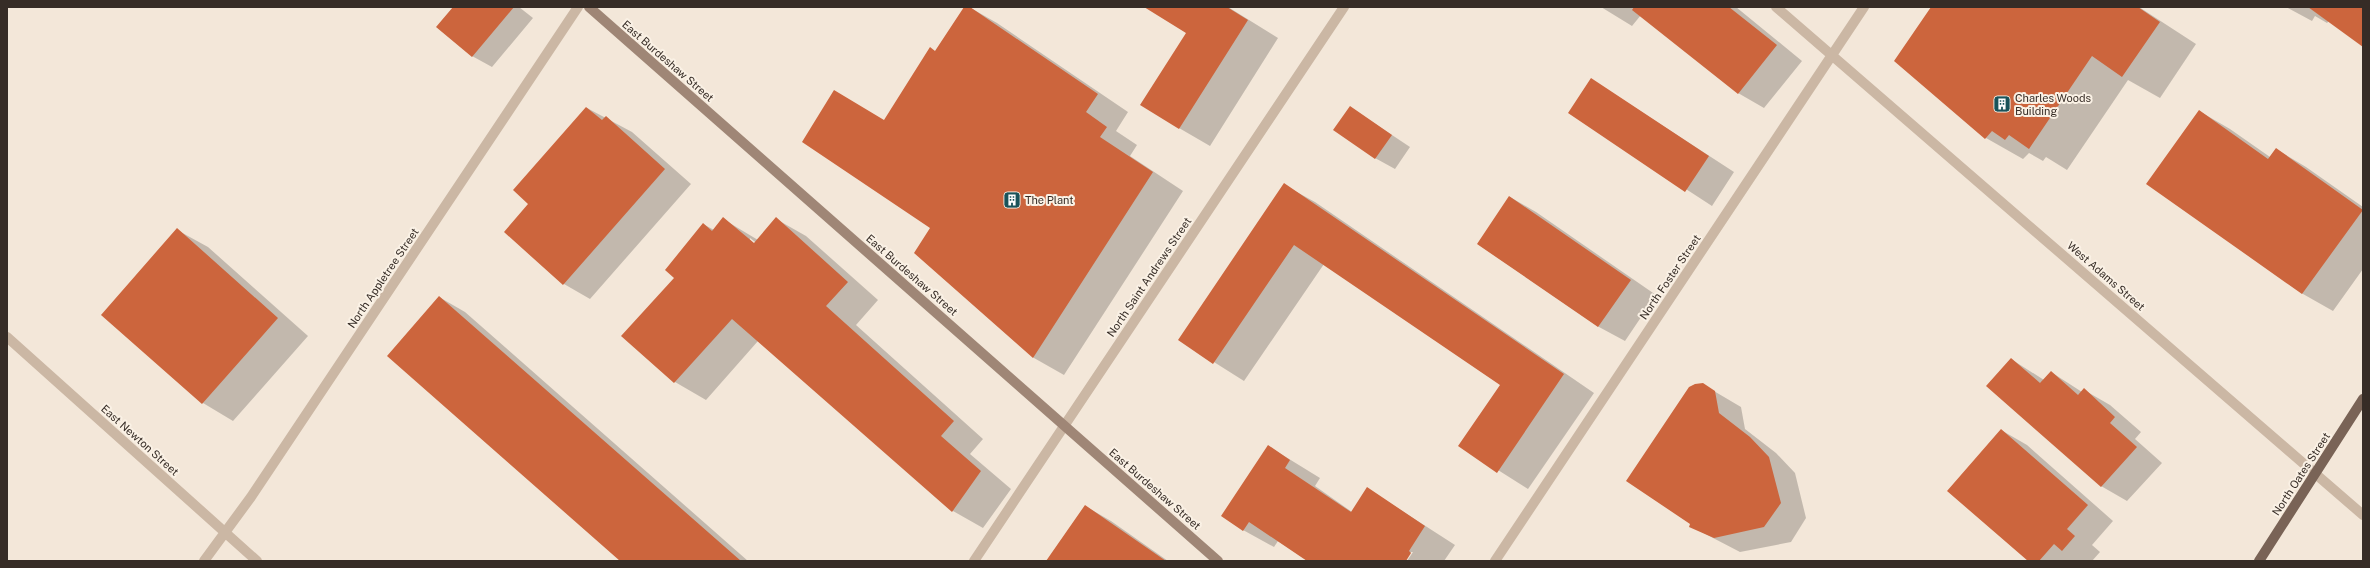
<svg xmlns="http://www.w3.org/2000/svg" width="2370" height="568" font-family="'Public Sans',sans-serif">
<rect width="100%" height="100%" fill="#f3e7d9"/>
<path fill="#0003" fill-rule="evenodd" d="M454,7H519L533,18L492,67L472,56L437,27Z
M965,7H969L997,23L1128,112L1116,131L1137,145L1130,156L1183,191L1064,375L1034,358L915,253L931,228L884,121L935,52Z
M1146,7H1228L1278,38L1210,146L1179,128L1187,33Z
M1601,7H1736L1802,61L1764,108L1738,93L1641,15L1632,26Z
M1933,7H2139L2196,44L2160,98L2128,80L2067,170L2046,157L2043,161L2029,153L2023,159L1986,138L1896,61Z
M2286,7H2363V45L2329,21L2327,23L2315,16L2312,21Z
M1591,79L1734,172L1712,206L1569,113Z
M1350,107L1410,147L1395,169L1375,158Z
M587,108L632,132L691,184L590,299L564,284L530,204Z
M2199,111L2230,129L2270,157L2276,149L2306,167L2363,207V269L2333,311L2303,294L2148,184Z
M1284,185L1315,202L1594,393L1528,489L1460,446L1501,385L1324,264L1244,381L1179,340Z
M1510,197L1536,212L1656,295L1625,341L1599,327L1478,244Z
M723,219L758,240L776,219L806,236L878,300L856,325L983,439L970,454L1011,489L983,528L953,511L758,341L706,400L675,382L623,336L675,278L703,224L714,230ZM750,238L759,245L758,247L750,240Z
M177,230L208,247L308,336L233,421L203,403Z
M439,297L465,312L748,561H621Z
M2011,359L2044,380L2051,372L2082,392L2084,390L2110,405L2141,432L2135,439L2162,463L2127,501L2101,486Z
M1702,384L1741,407L1745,429L1776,453L1795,473L1806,518L1791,542L1740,552L1690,526Z
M2001,430L2027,445L2113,521L2092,545L2100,552L2092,561H2029Z
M1268,446L1320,478L1315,486L1352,512L1368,489L1455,545L1444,561H1407L1413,552H1411L1404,561H1308L1278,541L1274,547L1243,530Z
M1085,506L1111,521L1168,561H1047Z"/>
<path fill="#cc653d" d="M453,7H514L472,57L436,27Z
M964,7H970L1098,94L1086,112L1107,127L1100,137L1153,172L1033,358L914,253L930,228L802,142L834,90L884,120L930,47L935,51Z
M1144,7H1227L1248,20L1179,129L1140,105L1186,33Z
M1634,7H1729L1777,45L1738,94L1632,10Z
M1931,7H2138L2160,22L2122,77L2092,56L2029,149L2009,135L2005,140L1992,131L1985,139L1894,61Z
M2308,7H2363V47Z
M1591,78L1709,156L1685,192L1568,113Z
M1350,106L1392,135L1375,159L1333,130Z
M586,107L602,120L606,116L665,169L563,285L504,232L528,204L513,190Z
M2199,110L2268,159L2276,148L2363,210L2302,294L2146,184Z
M1284,183L1564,374L1497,473L1458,446L1500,385L1294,245L1213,364L1178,340Z
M1509,196L1631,280L1598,327L1477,244Z
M723,217L754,243L776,217L848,282L826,306L954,421L941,436L981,471L952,512L732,319L674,383L621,336L674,278L665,270L703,223L712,231Z
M177,228L278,318L202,404L101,315Z
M439,296L741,561H620L387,356Z
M2011,358L2040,383L2051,371L2078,395L2084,388L2115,417L2110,423L2137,447L2101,487L1986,386Z
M1703,383L1715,391L1719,413L1750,437L1769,457L1781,503L1764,527L1714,538L1689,527L1690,524L1626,481L1689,387L1695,384Z
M2001,429L2088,505L2067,529L2075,536L2062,551L2054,544L2039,561H2028L1947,491Z
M1268,445L1290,460L1285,468L1351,512L1367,487L1425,526L1409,551L1411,553L1406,561H1307L1249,522L1243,531L1221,516Z
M1085,505L1166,561H1046Z"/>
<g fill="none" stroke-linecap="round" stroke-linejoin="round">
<path stroke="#cbb7a4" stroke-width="10" d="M1776,7L2363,515
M7,337L257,561
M204,561L251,497L578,7
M974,561L1344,7
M1495,561L1864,7"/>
<path stroke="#9f8676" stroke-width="10" d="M589,7L1218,561"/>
<path stroke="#796356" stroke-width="10" d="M2259,561L2363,399"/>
</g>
<defs>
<g id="building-square" transform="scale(0.9)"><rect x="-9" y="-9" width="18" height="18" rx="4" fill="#1a535a" stroke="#faf1e5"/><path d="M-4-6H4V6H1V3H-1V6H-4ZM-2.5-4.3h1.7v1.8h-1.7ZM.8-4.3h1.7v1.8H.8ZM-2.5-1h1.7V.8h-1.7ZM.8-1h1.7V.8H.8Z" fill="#fff"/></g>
</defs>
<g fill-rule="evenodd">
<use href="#building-square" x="2002" y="104"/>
<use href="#building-square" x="1012" y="200"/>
</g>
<g text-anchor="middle" stroke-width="4" stroke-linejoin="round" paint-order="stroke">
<g font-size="11" fill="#362c26" stroke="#faf1e5">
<text transform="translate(668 61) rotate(41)" y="4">East Burdeshaw Street</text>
<text transform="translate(912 275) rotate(41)" y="4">East Burdeshaw Street</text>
<text transform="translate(2106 276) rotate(41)" y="4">West Adams Street</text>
<text transform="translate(1149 277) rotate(-56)" y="4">North Saint Andrews Street</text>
<text transform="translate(1670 277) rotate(-56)" y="4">North Foster Street</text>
<text transform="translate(383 278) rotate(-56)" y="4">North Appletree Street</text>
<text transform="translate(140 440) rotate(42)" y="4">East Newton Street</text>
<text transform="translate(2301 474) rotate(-57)" y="4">North Oates Street</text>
<text transform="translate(1155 489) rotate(41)" y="4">East Burdeshaw Street</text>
</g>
<g font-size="11" fill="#362c26" stroke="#faf1e5" text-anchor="start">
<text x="2015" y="102">Charles Woods<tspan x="2015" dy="13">Building</tspan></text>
<text x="1025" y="204">The Plant</text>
</g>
</g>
<rect width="2370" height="568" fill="none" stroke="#362c26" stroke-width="16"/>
</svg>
